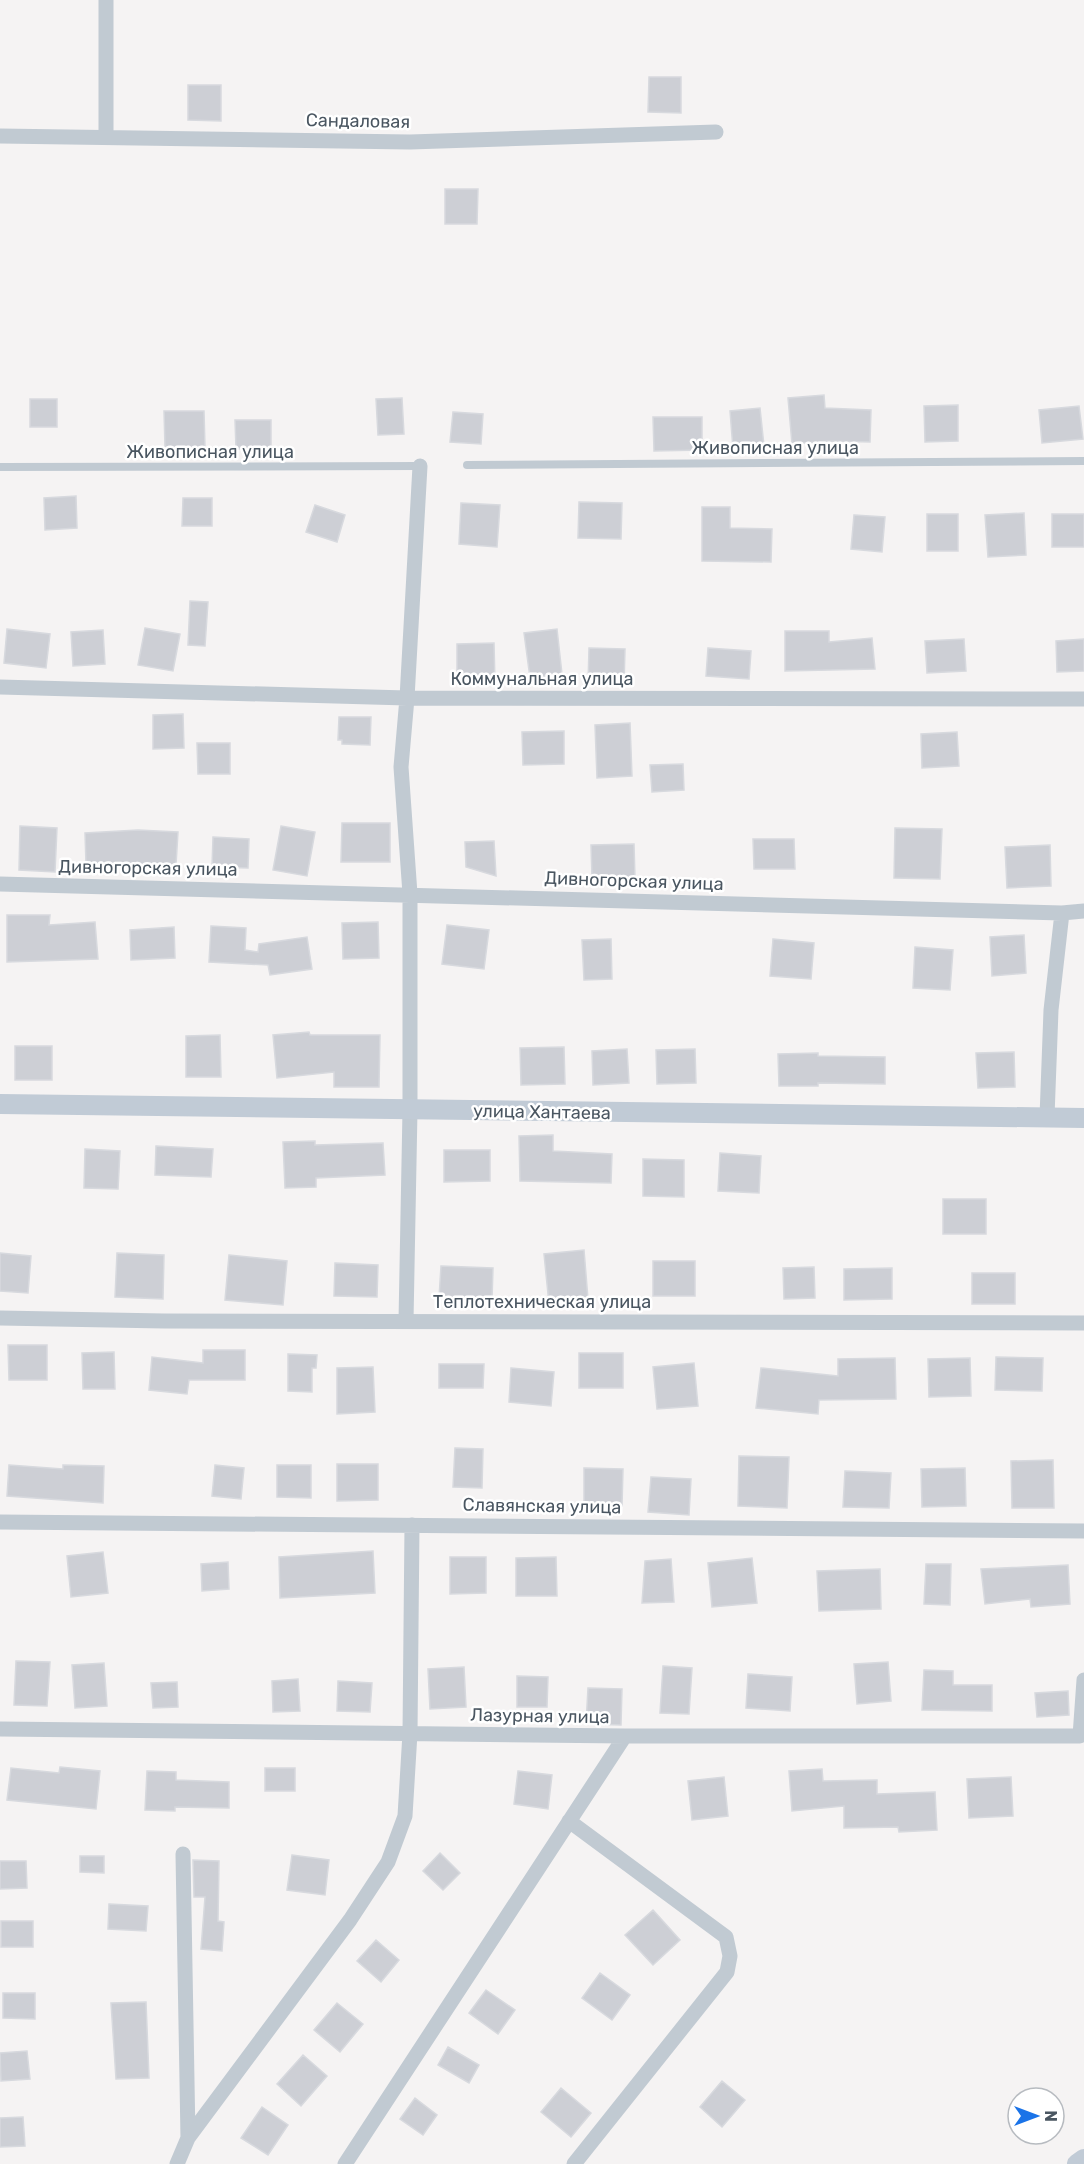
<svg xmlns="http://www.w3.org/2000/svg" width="1084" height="2164" font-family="Rubik,sans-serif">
<rect width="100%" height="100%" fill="#f5f3f3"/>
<path fill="#cdcfd5" stroke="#d7d9de" stroke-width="1.5" d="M649,77H681V113L648,112Z
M188,85H221V121L188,120Z
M445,189H478L477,224H445Z
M824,395L825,408L871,410L870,442L829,441L792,444L788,398Z
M402,398L404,434L378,435L376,399Z
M30,399H57V427H30Z
M958,405V441L925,442L924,406Z
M1079,406L1083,439L1042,443L1039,410Z
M760,408L764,446L733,449L730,411Z
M164,411H204L205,447H165Z
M453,412L483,414L481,444L450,442Z
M653,417H702V450L654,451Z
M235,420H271V448L236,449Z
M76,496L77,528L45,530L44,498Z
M183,498H212V526H182Z
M579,502L622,503L621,539L578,538Z
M461,503L500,505L497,547L459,544Z
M315,505L345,515L337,542L306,532Z
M702,507H730V528L772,529L771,562L702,561Z
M1024,513L1026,555L988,557L985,515Z
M927,514H958V551H927Z
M1052,514H1084V547H1052Z
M854,515L885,517L882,552L851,549Z
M190,601L208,602L205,646L188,645Z
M145,628L180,634L173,671L138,665Z
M7,629L50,634L46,668L4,663Z
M557,629L562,674L530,678L524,633Z
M103,630L105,664L73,666L71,632Z
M785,631H829V642L872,638L875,669L785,671Z
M964,639L966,671L927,673L925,641Z
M1084,639V671L1057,672L1056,641Z
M494,643L495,683L457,684V644Z
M589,648L625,649L624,685L588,684Z
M708,648L751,651L749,679L706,676Z
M183,714L184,748L153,749V715Z
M339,717H371L370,745L342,744V740H338Z
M630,723L632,776L597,778L595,725Z
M564,731V764L523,765L522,732Z
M957,732L959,766L922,768L921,734Z
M197,743H230V774H198Z
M683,764L684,790L652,792L650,765Z
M342,823H390V862H341Z
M20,826L57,828L55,872L19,870Z
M281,826L315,832L307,876L273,870Z
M895,828L942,829L940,879L894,878Z
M138,830L178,832L176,865L86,864L85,833Z
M213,837L249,839L248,868L212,867Z
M753,839H794L795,869H754Z
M494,841L496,876L466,867L465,842Z
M634,844L635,878L592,879L591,845Z
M1050,845L1051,886L1007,888L1005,847Z
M7,915H50L49,925L95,922L98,959L7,962Z
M378,922L379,958L343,959L342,923Z
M447,925L489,930L484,969L442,964Z
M211,926L246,928L245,950L258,952L259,944L307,937L312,969L270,975L268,965L209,962Z
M174,927L175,958L131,960L130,930Z
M1024,935L1026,973L992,976L990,937Z
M611,939L612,979L584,980L582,940Z
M773,939L814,943L811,979L770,976Z
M915,947L953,950L950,990L913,988Z
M309,1032L310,1035H380L379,1087H334V1072L277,1078L273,1035Z
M220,1035L221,1077H186V1036Z
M15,1046H52V1080H15Z
M564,1047L565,1084L521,1085L520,1048Z
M627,1049L629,1083L593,1085L592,1051Z
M695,1049L696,1083L657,1084L656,1050Z
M1014,1052L1015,1087L978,1088L976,1053Z
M818,1053V1056L885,1057V1084L818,1083V1086H779L778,1054Z
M553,1135V1151L612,1154L611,1183L520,1181L519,1136Z
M315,1141V1145L383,1143L385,1175L316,1178V1187L285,1188L283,1142Z
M156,1146L213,1149L211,1177L155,1175Z
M85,1149L120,1151L118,1189L84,1188Z
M444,1150H490V1181L444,1182Z
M720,1153L761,1156L759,1193L718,1191Z
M643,1159L684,1160V1197L643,1196Z
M943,1199H986V1234H943Z
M584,1250L588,1299L562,1298L561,1303L549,1304L544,1254Z
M0,1253L31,1256L28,1293L0,1291Z
M117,1253L164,1255L163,1299L115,1297Z
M229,1255L287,1261L283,1305L225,1300Z
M653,1261H695V1296H653Z
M335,1263L378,1265L377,1297L334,1296Z
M441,1266L493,1268L492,1300L439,1298Z
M814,1267L815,1298L784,1299L783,1268Z
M892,1268V1299L844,1300V1269Z
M972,1273H1015V1304H972Z
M8,1345H47V1380H9Z
M203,1350H245V1380H189L187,1394L149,1390L152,1357L203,1363Z
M114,1352L115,1389H83L82,1353Z
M579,1353H623V1388H579Z
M288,1354L317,1355L316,1368H312V1392L288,1391Z
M996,1357L1043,1358L1042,1391L995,1390Z
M895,1358L896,1399L819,1400L818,1414L756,1408L761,1368L838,1376V1359Z
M970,1358L971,1396L929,1397L928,1359Z
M694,1363L698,1406L657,1409L653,1367Z
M439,1364H484L483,1388H439Z
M373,1367L375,1412L337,1414V1368Z
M511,1368L554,1372L551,1406L509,1402Z
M455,1448L483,1449L482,1488L453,1487Z
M739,1456L789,1457L787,1508L738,1506Z
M1053,1460L1054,1508H1012L1011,1461Z
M337,1464H378V1500L337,1501Z
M9,1465L63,1469V1465L104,1466L103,1503L7,1496Z
M215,1465L244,1468L241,1499L212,1496Z
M277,1465H311V1498L277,1497Z
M584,1468L623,1469L622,1506L584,1505Z
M965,1468L966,1506L922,1507L921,1469Z
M845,1471L891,1473L889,1508L843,1507Z
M651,1477L691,1479L689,1515L648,1512Z
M373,1551L375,1593L280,1598L279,1557Z
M103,1552L108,1593L71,1597L67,1556Z
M450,1557H486V1593L450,1594Z
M556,1557L557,1596H516V1558Z
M752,1558L757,1603L712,1607L708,1563Z
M671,1559L674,1602L642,1603L645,1561Z
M228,1562L229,1589L202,1591L201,1564Z
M926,1564H951L950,1605L924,1604Z
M1068,1565L1070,1604L1031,1607L1030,1599L985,1604L981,1569Z
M880,1569L881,1609L819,1611L817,1571Z
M16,1661L50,1662L47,1706L14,1705Z
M888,1662L891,1701L857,1704L854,1664Z
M104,1663L107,1706L75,1708L72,1665Z
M663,1666L692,1668L689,1714L660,1713Z
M464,1667L466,1707L430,1709L428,1669Z
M924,1670L953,1671V1685H992V1711L922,1710Z
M748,1674L792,1677L790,1711L746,1708Z
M517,1676L548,1677L547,1707H517Z
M298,1679L300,1711L273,1712L272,1681Z
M338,1681L372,1683L370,1712L337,1711Z
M177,1682L178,1707L153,1708L151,1683Z
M588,1688L622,1689L621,1725L586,1724Z
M1068,1691L1069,1715L1037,1717L1035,1693Z
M60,1767L100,1771L96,1809L7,1800L11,1768L59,1773Z
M265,1768H295V1791H265Z
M822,1769L823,1781L877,1780V1794L935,1792L937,1830L899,1832L898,1827L844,1828V1806L792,1811L789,1771Z
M147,1771L176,1772V1780L229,1782V1808L175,1807V1811L145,1810Z
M518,1771L552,1775L548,1809L514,1804Z
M724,1777L728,1816L692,1820L688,1781Z
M1011,1777L1013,1816L969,1818L967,1779Z
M440,1853L460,1873L443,1890L423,1871Z
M292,1855L329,1860L325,1895L287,1890Z
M80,1856H104V1873L80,1872Z
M193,1860L219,1861L218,1921L224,1922L222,1951L201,1949L205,1897H194Z
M0,1861H26L27,1888L0,1889Z
M109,1904L148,1906L146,1931L108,1929Z
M653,1910L680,1940L653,1965L625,1935Z
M1,1921H33V1947H1Z
M376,1940L399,1960L381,1982L357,1961Z
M600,1973L630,1995L612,2020L582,1998Z
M486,1990L515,2010L498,2034L469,2013Z
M3,1993H35V2019L3,2018Z
M146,2002L149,2078L116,2079L111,2003Z
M337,2003L363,2024L340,2052L314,2030Z
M448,2047L479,2065L469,2083L438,2065Z
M27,2051L30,2079L1,2081L0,2053Z
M303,2055L327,2076L301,2106L277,2084Z
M722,2081L745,2100L722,2127L700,2107Z
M561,2088L591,2113L571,2137L541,2112Z
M415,2098L437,2115L423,2135L400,2119Z
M262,2107L288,2125L268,2155L241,2138Z
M23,2117L25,2146L0,2147V2118Z"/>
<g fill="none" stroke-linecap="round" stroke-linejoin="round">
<path stroke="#c1cad2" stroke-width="8" d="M467,465L1084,461
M0,467L420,466"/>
<path stroke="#c1cad2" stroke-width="15" d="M106,135V0
M0,136L410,142L716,132
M0,687L407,698L1084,699
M0,884L1062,913L1051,1010L1047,1117
M1062,913L1084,911
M0,1318L164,1321L1084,1323
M406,1321L410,1110V894L401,767L407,698L420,466
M0,1522L1084,1531
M0,1729L625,1736H1080L1084,1680
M569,1821L726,1937L730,1956L727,1972L574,2164
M183,1854L188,2138
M177,2164L188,2138L350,1920L388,1862L405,1816L410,1733L412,1525
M345,2164L625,1736"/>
<path stroke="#c1cbd6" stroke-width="20" d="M0,1104L1084,1118
M1077,2164L1084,2159"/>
</g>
<g text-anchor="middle" stroke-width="5" stroke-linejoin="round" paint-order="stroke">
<g font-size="18" fill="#4a5661" stroke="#fff">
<text transform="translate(358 121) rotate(1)" y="6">Сандаловая</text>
<text x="775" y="454">Живописная улица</text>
<text x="210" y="458">Живописная улица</text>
<text x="542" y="685">Коммунальная улица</text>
<text transform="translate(148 868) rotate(1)" y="6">Дивногорская улица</text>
<text transform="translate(634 881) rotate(2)" y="6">Дивногорская улица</text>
<text transform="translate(542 1112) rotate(1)" y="6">улица Хантаева</text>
<text x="542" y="1308">Теплотехническая улица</text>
<text transform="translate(542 1506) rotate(1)" y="6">Славянская улица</text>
<text transform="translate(540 1716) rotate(1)" y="6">Лазурная улица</text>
</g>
</g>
<g transform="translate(1036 2116) rotate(90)"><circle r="28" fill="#ffffff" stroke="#b7bbc0" stroke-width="1.5"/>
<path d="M0-4.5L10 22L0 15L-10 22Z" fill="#1a73e8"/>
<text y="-9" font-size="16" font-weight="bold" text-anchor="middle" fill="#4a5661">N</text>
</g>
</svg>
